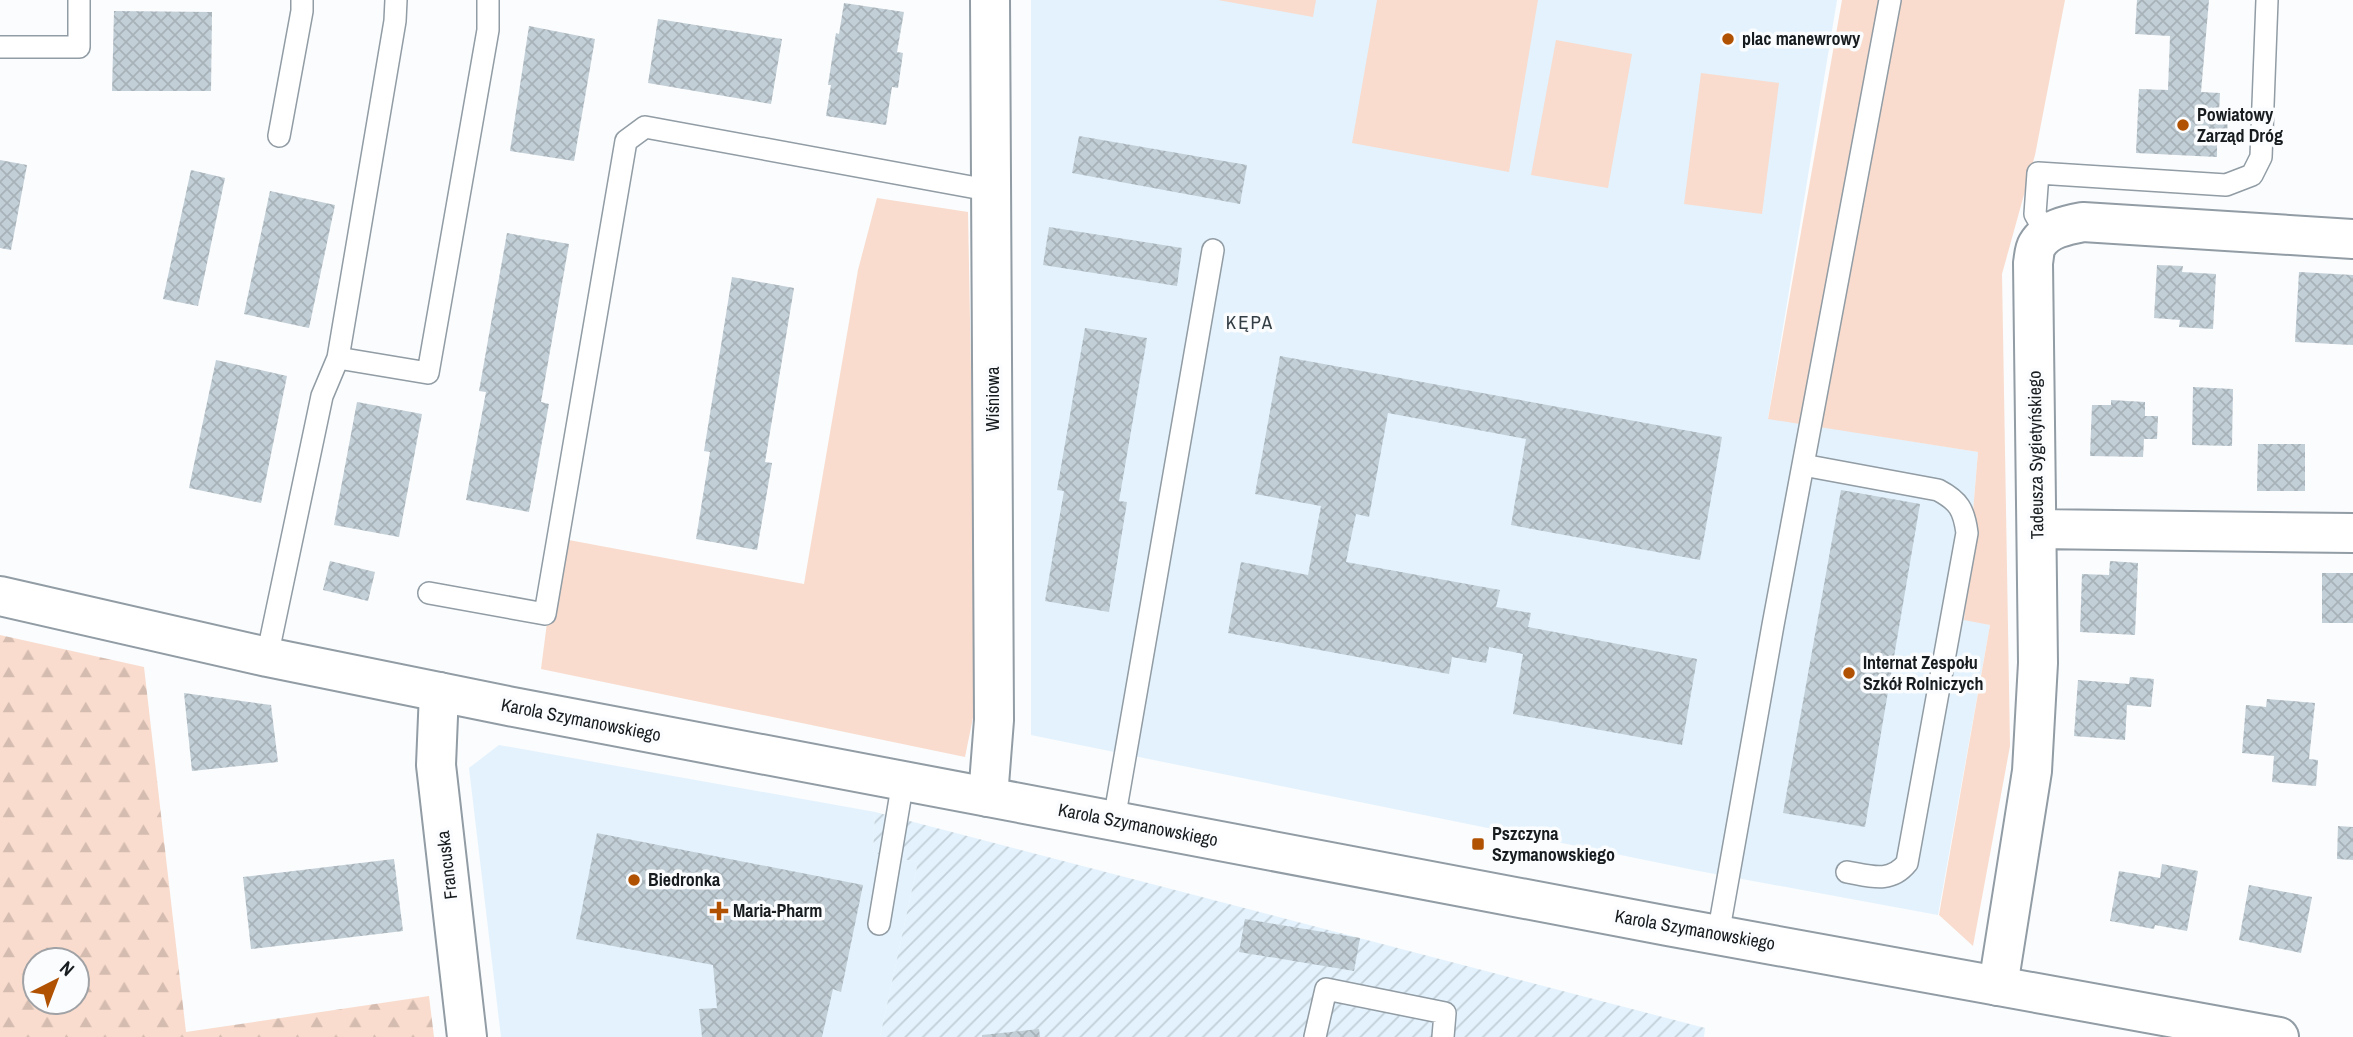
<svg xmlns="http://www.w3.org/2000/svg" width="2353" height="1037" font-family="'Archivo Narrow',sans-serif">
<defs>
<pattern id="industrial-furrows" width="10" height="10" patternUnits="userSpaceOnUse" patternTransform="scale(1.75)"><rect width="10" height="10" fill="#e3f2fd"/><path d="M-1 1l2-2M0 10L10 0M9 11l2-2" fill="none" stroke="#c2cfd8"/></pattern>
<pattern id="forest-firs" width="22" height="20" patternUnits="userSpaceOnUse" patternTransform="scale(1.75)"><rect width="22" height="20" fill="#f9dccd"/><path d="M5 1l3.5 6h-7zM16 11l3.5 6h-7z" fill="#d5bcb0"/></pattern>
<pattern id="building-cross-hatch" width="8" height="8" patternUnits="userSpaceOnUse" patternTransform="scale(1.75)"><rect width="8" height="8" fill="#c3cfd7"/><path d="M0 0l8 8M0 8l8-8" fill="none" stroke="#a7b1b8"/></pattern>
</defs>
<rect width="100%" height="100%" fill="#fafcfe"/>
<path fill="#e3f2fd" d="M1031,0H1837L1768,418L1978,452L1964,619L1990,625L1938,915L1699,871L1031,735Z
M499,745L875,812L873,853L918,862L880,1037H501L469,768Z"/>
<path fill="url(#industrial-furrows)" d="M875,812L1705,1028L1704,1037H880L918,862L873,853Z"/>
<path fill="#f9dccd" d="M1218,0H1316L1313,17Z
M1377,0H1538L1509,172L1352,143Z
M1842,0H2065L2035,155L2002,274L2010,746L1973,946L1939,915L1990,625L1964,620L1978,452L1768,419Z
M1556,40L1632,54L1608,188L1531,175Z
M1701,73L1779,83L1762,214L1684,204Z
M877,198L968,212L977,698L965,757L541,669L558,538L804,584L858,270Z"/>
<path fill="url(#forest-firs)" fill-rule="evenodd" d="M0,635L144,667L186,1032L429,996L434,1037H0ZM35,960H77V1002H35Z"/>
<path fill="url(#building-cross-hatch)" d="M2137,0H2209L2201,92L2220,93L2219,112H2228L2227,138H2217V157L2136,153L2139,89L2168,90L2170,36L2135,34Z
M844,3L904,12L897,52L903,53L898,88L892,87L886,125L826,116L831,85H828L836,33L839,34Z
M114,11L212,12L211,91H112Z
M658,19L782,39L771,104L648,83Z
M529,26L595,39L574,161L510,151Z
M1079,136L1247,165L1240,204L1072,173Z
M0,160L27,165L11,250L0,248Z
M191,170L225,178L198,306L163,299Z
M270,191L335,205L309,328L244,314Z
M1049,227L1182,248L1177,286L1043,265Z
M507,233L569,244L541,402L549,404L529,512L466,500L486,392L479,391Z
M2157,265L2183,266L2182,272L2216,274L2213,329L2179,327L2180,320L2154,318Z
M2299,272L2353,275V345L2295,342Z
M732,277L794,288L765,462L772,463L757,550L696,539L710,452L704,451Z
M1085,328L1147,338L1119,501L1127,502L1109,612L1045,601L1064,491L1057,490Z
M1280,356L1722,437L1700,560L1511,525L1526,439L1388,413L1369,517L1356,514L1346,562L1500,590L1496,607L1531,613L1528,627L1697,659L1682,745L1513,714L1523,654L1489,647L1486,663L1452,657L1449,674L1228,633L1241,562L1308,575L1321,506L1255,494Z
M216,360L287,376L261,503L189,488Z
M2193,387L2233,389L2232,446L2192,445Z
M2111,400L2145,402V416H2158L2157,439H2144L2143,457L2090,456L2092,405H2111Z
M357,402L422,414L399,537L334,525Z
M2258,444H2305V491H2257Z
M1841,490L1920,504L1865,827L1783,813Z
M330,561L375,572L368,601L323,590Z
M2110,561L2138,563L2135,635L2080,632L2082,574L2109,575Z
M2322,573H2353V623H2322Z
M2130,677L2154,679L2151,707L2127,705L2125,740L2074,736L2078,680L2129,684Z
M184,693L271,705L278,762L192,771Z
M2267,699L2315,703L2309,759L2318,760L2316,786L2272,782L2274,756L2242,753L2246,705L2266,707Z
M2338,826L2353,827V860L2337,859Z
M597,833L863,885L841,992L833,989L822,1037H702L699,1009L717,1008L713,965L576,939Z
M394,859L403,931L251,949L243,877Z
M2162,864L2198,871L2187,931L2155,925L2154,929L2110,921L2119,871L2160,878Z
M2249,885L2312,897L2301,953L2239,940Z
M1245,919L1360,938L1354,971L1239,952Z
M1039,1029L1040,1037H982V1035Z"/>
<g fill="none" stroke-linecap="round" stroke-linejoin="round">
<g stroke="#919ca4" stroke-width="24">
<path id="lane" d="M0,47H79V0
M279,136L302,11V0
M2047,235L2035,214L2038,173L2226,185L2252,175L2261,157L2267,0
M338,358L428,373L488,30V0
M1803,465L1938,490C1959,501 1964,510 1967,533L1907,863C1890,884 1870,876 1847,872
M429,593L545,614L626,141L645,127L993,191
M267,657L322,396L338,358L395,21L396,0
M1114,820L1213,250
M879,924L903,781
M1718,935L1773,625L1890,0
M1315,1037L1326,989L1445,1013L1443,1037"/>
</g>
<g stroke="#919ca4" stroke-width="42">
<path id="street" d="M2037,529L2353,533
M439,692L436,765L467,1037
M988,797L994,720L990,0
M1998,986L2032,771L2038,663L2033,263C2034,258 2034,250 2037,245C2046,229 2067,225 2083,222L2353,239"/>
</g>
<g stroke="#919ca4" stroke-width="42">
<path id="secondary" d="M0,596L267,657L508,706L1668,926L2279,1037"/>
</g>
<use href="#lane" stroke="#fff" stroke-width="21"/>
<use href="#street" stroke="#fff" stroke-width="38"/>
<use href="#secondary" stroke="#fff" stroke-width="38"/>
</g>
<g fill="#b15203" stroke="#fafcfe" stroke-width="2.5">
<circle cx="1728" cy="39" r="7"/>
<circle cx="2183" cy="125" r="7"/>
<circle cx="1849" cy="673" r="7"/>
<rect x="1471" y="837" width="14" height="14" rx="3.5"/>
<circle cx="634" cy="880" r="7"/>
<path d="M715.5 900.5h7v7h7v7h-7v7h-7v-7h-7v-7h7z"/>
</g>
<g text-anchor="middle" stroke-width="7" stroke-linejoin="round" paint-order="stroke">
<g font-size="18" font-weight="bold" fill="#181c1f" stroke="#fafcfe" text-anchor="start">
<text x="1742" y="45">plac manewrowy</text>
<text x="2197" y="121">Powiatowy<tspan x="2197" dy="21">Zarząd Dróg</tspan></text>
<text x="1863" y="669">Internat Zespołu<tspan x="1863" dy="21">Szkół Rolniczych</tspan></text>
<text x="1492" y="840">Pszczyna<tspan x="1492" dy="21">Szymanowskiego</tspan></text>
<text x="648" y="886">Biedronka</text>
<text x="733" y="917">Maria-Pharm</text>
</g>
<g font-size="18" fill="#181c1f" stroke="#fafcfe">
<text transform="translate(993 399) rotate(-90)" y="6">Wiśniowa</text>
<text transform="translate(2036 455) rotate(-91)" y="6">Tadeusza Sygietyńskiego</text>
<text transform="translate(581 720) rotate(11)" y="6">Karola Szymanowskiego</text>
<text transform="translate(1138 825) rotate(11)" y="6">Karola Szymanowskiego</text>
<text transform="translate(447 865) rotate(-97)" y="6">Francuska</text>
<text transform="translate(1695 930) rotate(10)" y="6">Karola Szymanowskiego</text>
</g>
<g font-size="19" letter-spacing="2" fill="#333d44" stroke="#fafcfe">
<text x="1250" y="329">KĘPA</text>
</g>
</g>
<g transform="translate(56 981) rotate(42)"><circle r="33" fill="#fafcfe" stroke="#a0a2a5" stroke-width="2"/>
<path d="M0-5L12 26L0 18L-12 26Z" fill="#b15203"/>
<text y="-10" font-size="19" font-weight="bold" text-anchor="middle" fill="#181c1f">N</text>
</g>
</svg>
